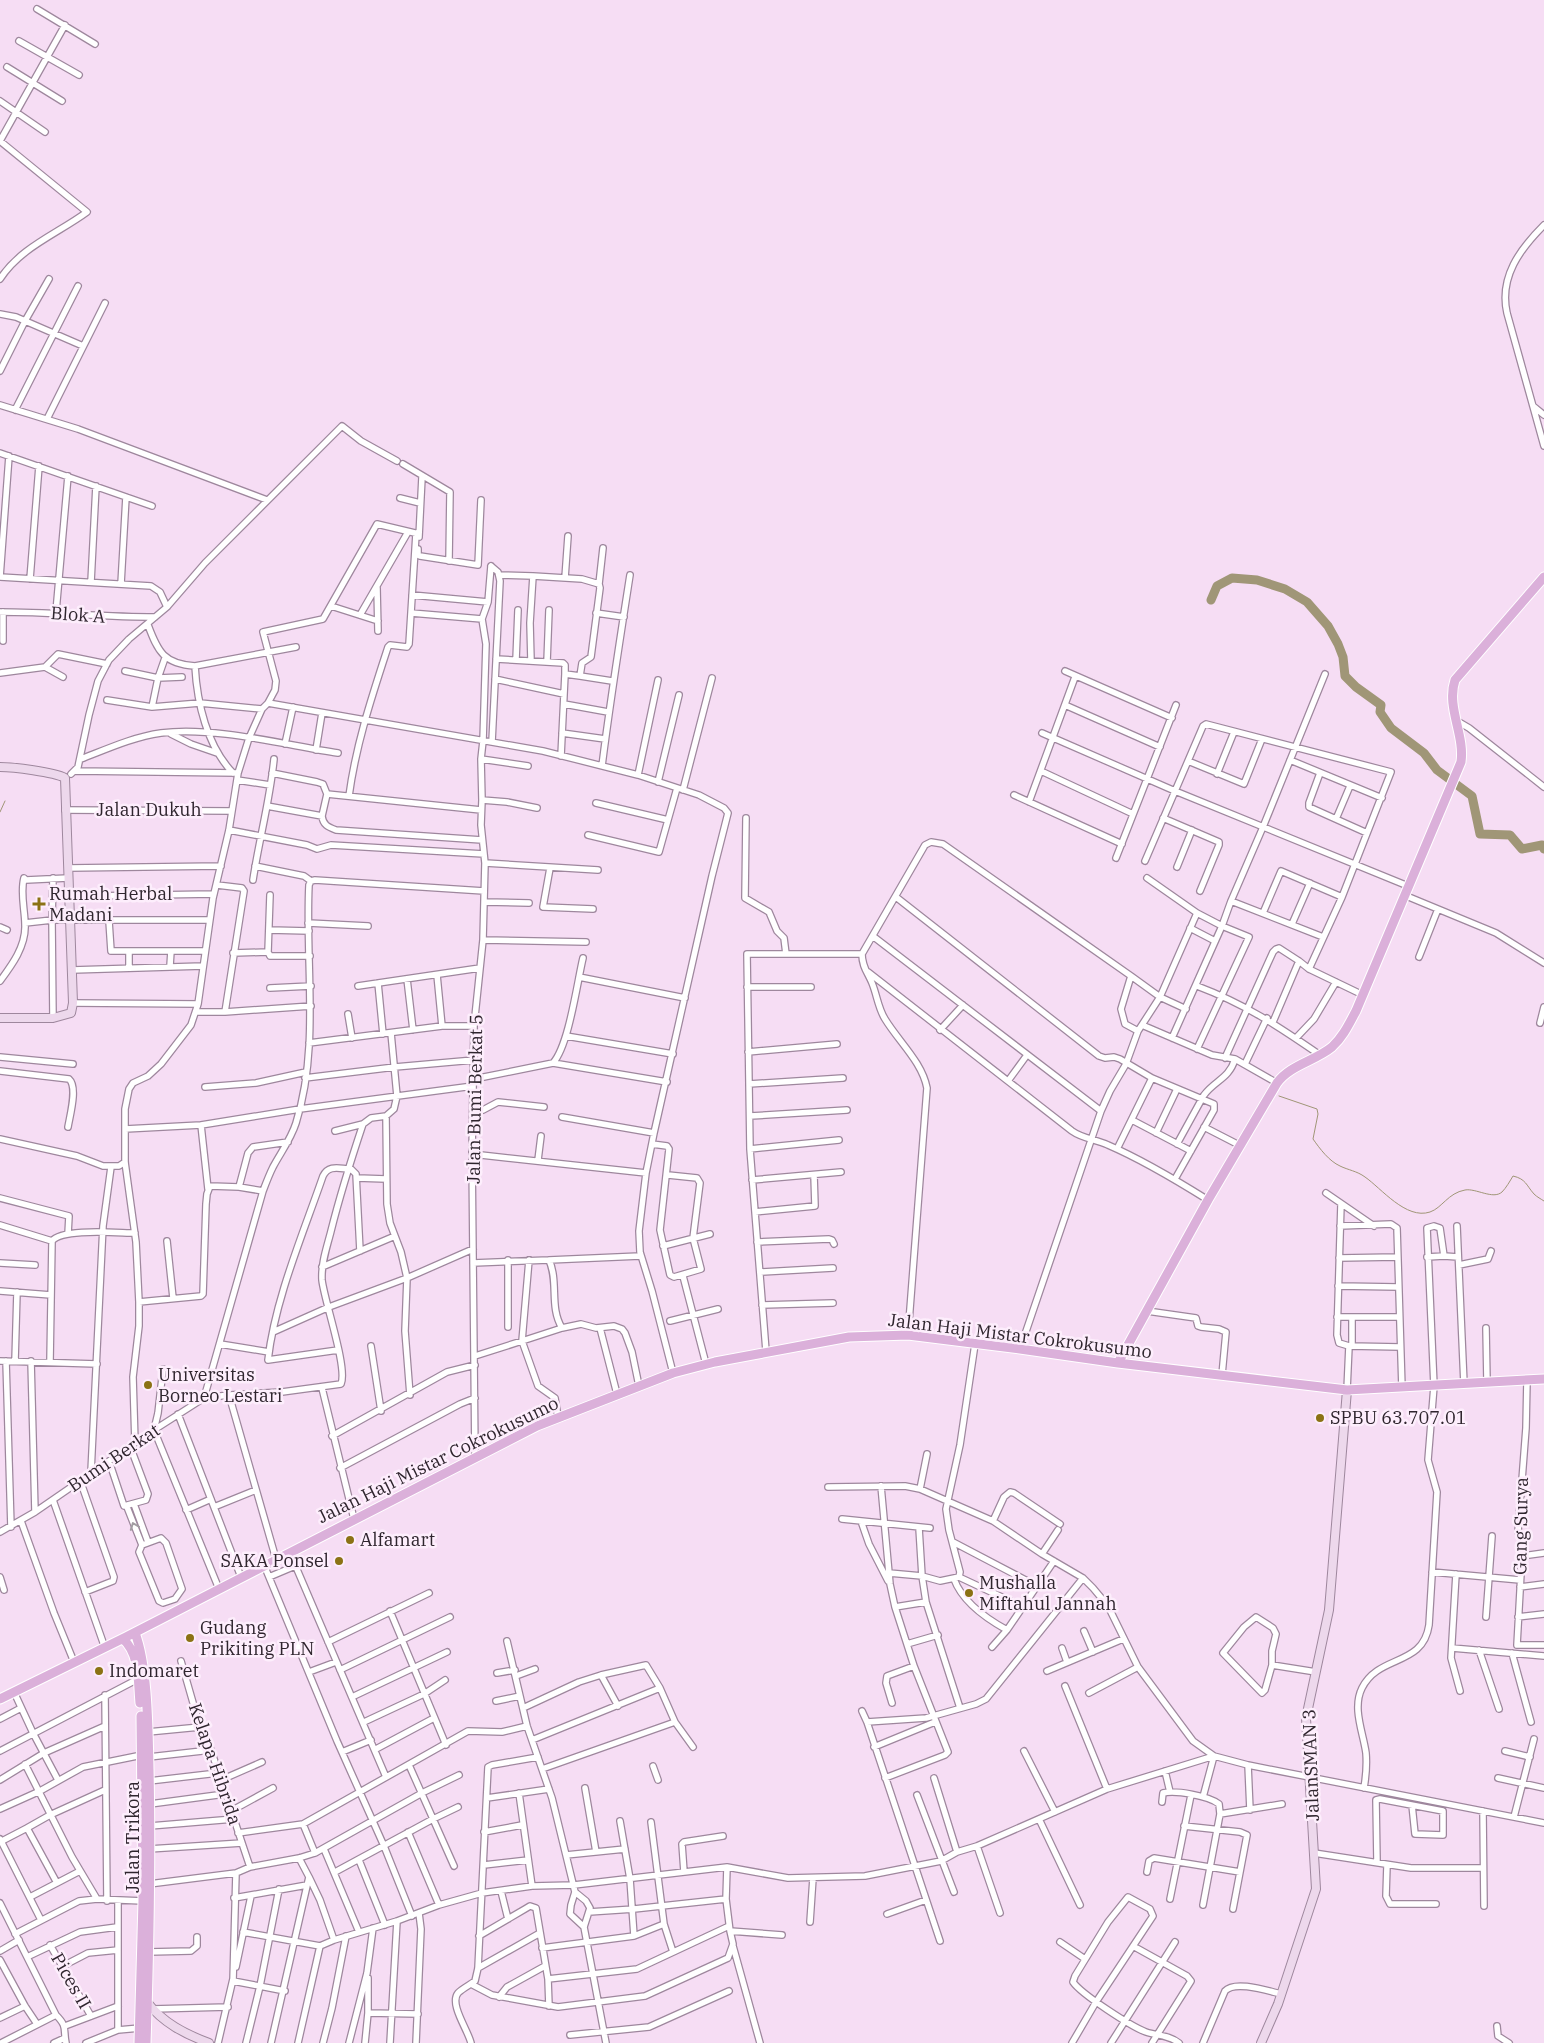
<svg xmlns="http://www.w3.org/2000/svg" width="1544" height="2043" font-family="'IBM Plex Serif',serif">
<rect width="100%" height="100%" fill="#f6ddf4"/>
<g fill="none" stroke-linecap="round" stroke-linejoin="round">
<path stroke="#a09677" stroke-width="1" d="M0,812L5,801
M1279,1096L1317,1109L1318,1114L1313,1139C1320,1149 1329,1161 1340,1166C1348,1170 1357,1171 1365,1177C1381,1188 1406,1220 1430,1212C1442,1208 1448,1193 1465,1190C1476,1188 1493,1200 1502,1192C1506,1188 1510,1181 1513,1176C1526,1179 1526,1185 1534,1194C1537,1197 1541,1199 1544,1201"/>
<path stroke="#a09677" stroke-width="9" d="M1211,600L1217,586L1232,578L1257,580L1285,589L1307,602L1328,626L1338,644L1343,657L1345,676L1356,687L1381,705L1380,712L1391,728L1424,753L1437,770L1472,796L1480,834L1510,835L1522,849L1542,845L1544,849"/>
<g stroke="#9e879d" stroke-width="8">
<path id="street" d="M37,9L95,44
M19,41L79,75
M7,67L62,101
M0,101L45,132
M0,141L87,212C57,234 21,247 0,279
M0,141L65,25
M1544,225C1520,249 1499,277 1507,313L1544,446
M0,314L16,317L83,346
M0,371L25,321L49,279
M0,405L78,429L267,500
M1533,406L1544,415
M15,410L78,286
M47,419L105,303
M0,453L152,506
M403,464L450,492L449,561
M400,498L420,503
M419,537L422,477
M418,549V555L420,556L478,565L481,500
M491,566L498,572L500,581L492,742
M500,575L533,576
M0,577L151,586L160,592L167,607
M0,577L9,456
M565,578L568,536
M30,579L39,466
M91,582L96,486
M121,584L126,497
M599,584L603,548
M377,588L378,631
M412,595L488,602
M331,606L378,621
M0,612C52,612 103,617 155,617
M3,612V641
M56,612L68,476
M411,613L482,619
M596,613L624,617
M360,615L408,532
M148,625C158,652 164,664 195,666L296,647
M496,659L563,663L565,665V674
M516,660L518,610
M531,661L530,623L533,576L582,579L599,584L600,588L591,657L582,663L580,676L565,674L561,756
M547,662L549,610
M195,666C197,703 207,746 233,773
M45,667L63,677
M125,671L158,678L182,677
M1065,671L1172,718
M0,673L45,667L58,654L107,664
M580,676L612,681
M495,679L564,694
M107,700L152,707L200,703L262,709
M268,703L543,751L638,775L699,795L724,808L728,813L712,876L654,1133L646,1173L639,1231L640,1252L652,1291L673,1373
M564,704L608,712
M1065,705L1160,747
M152,707L158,678L165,658
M1457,721L1469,728L1544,787
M562,733L605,739
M1042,733L1175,791L1408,886
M171,734L191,744L217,753
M285,744L293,707
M316,750L322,713
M81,759C107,749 133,737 161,733C214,726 285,745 338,753
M481,759L528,766
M1290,760L1382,798
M1188,761L1244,784L1262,739
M602,766C610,702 620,639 630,575
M75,771L238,773
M1041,771L1133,814
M272,773L317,782L323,784L327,794L481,810
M1320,773L1309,803V807L1367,833
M71,774L78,767L89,715L98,681L109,660L129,639L167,607L205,563L342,426L361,441L397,461
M1217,774L1234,732
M638,775L658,680
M237,780L270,785
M658,782L679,695
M683,790L712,678
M1014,795L1122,844
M349,796C356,744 372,696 388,647L390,645L407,647L409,644L416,534
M482,800L507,802L537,808
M1029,802L1075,677
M596,803L668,820L677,788
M267,806L322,816C323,825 328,827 336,830L482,840
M65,810L232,811
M322,816L327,794
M746,818L745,898L769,912L777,931L784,938L786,954
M1163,818L1219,842V845L1200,891
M1336,819L1350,786
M229,830L307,845L317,849L331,845L484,854
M588,835L659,852L668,820
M1116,858L1176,705
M1145,861L1203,726L1206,724L1391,772L1342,897L1309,969
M485,863L598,870
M1177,867L1192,830
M68,868L221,866
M550,868L543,907L593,909
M1147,878L1197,913L1222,926L1249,937L1197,1049
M253,880C259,840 270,800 274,759
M311,881L315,880L484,891
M217,885L242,888L244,891L225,1012
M70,893L90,896L214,894
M1404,895L1496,933L1544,963
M896,897L1099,1056L1105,1058L1114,1057L1120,1059L1152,1078L1214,1104V1110L1175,1179
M1231,901L1323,937
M484,902L529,903
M1263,913L1281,871L1342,897
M109,921L111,951H205
M25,923L52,920H209
M308,923L368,926
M1292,924L1310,883
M0,927L7,930
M1190,928L1215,941
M269,930L309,931
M874,937L1101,1111
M483,940L586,942
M129,952V968
M268,952L270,895
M233,953L268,952L270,956H310
M1419,957L1438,909
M170,966L171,951
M72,970L203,966
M868,972L1072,1131C1083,1139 1096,1139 1108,1145C1143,1160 1176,1180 1208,1200
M437,975L442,1026
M1131,976L1160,997L1186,1009
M579,977L685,998
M407,979L413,1030
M0,981C12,965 26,946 25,925C25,910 20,893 24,878L26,880L68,878
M378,983L383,1034
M358,986L480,968
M1197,986C1245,1004 1278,1026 1320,1055
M747,987H811
M270,988L311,986
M73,1003L198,1004L213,898L229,830L238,773L249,738L262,709L268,703L275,690L276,681L263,632L323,619L377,524L419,534
M197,1012H225L311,1006
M348,1014L352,1038
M53,1018L52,920L53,878
M1273,1022L1299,961L1309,969L1363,995
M1540,1023L1544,1007
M1142,1025L1212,1055L1235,1059L1277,1083
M940,1030L963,1005
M566,1036L673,1054
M1172,1038L1222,926L1231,901L1263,827L1325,674
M1296,1038L1314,1019L1336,982
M309,1043L442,1026H474
M748,1052L837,1044
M0,1057L73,1064
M1225,1058L1273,952L1276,949L1279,948L1299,961
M553,1063L667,1082
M1245,1064L1267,1018
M0,1071L69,1079C78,1087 70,1115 68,1127
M305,1078L395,1067L474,1060
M474,1079L553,1063C569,1045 577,983 583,958
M1008,1081L1027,1055
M749,1084L843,1078
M205,1087L256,1083L306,1072
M473,1112L483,1110L498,1102L544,1107
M386,1116L387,1204L390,1223L401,1252L407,1278L405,1331L410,1395
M750,1116L847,1110
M562,1117L654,1133
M1132,1120L1191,1151
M201,1125L300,1109L473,1086
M1204,1127L1239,1145
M125,1129L201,1125L208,1189
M335,1131L363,1124L371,1118L386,1116L394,1109L397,1096L391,1033
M1156,1133L1177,1089
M0,1139L77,1156L103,1166H119L125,1162
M652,1144L667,1146L669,1149L660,1230L670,1275L674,1277L701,1269L693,1238L700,1183L697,1178L668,1175
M1177,1144L1204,1095C1215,1080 1229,1079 1235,1059
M750,1149L839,1140
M1117,1149L1152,1078
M472,1154L646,1173
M538,1160L541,1136
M357,1178L386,1179
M752,1180L841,1172
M239,1187L248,1153L253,1147L288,1142
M1326,1193L1374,1226
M0,1198L69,1216L68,1234
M1341,1204L1337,1335L1339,1343L1349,1346L1347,1390
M755,1212L815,1206L814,1175
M0,1225L52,1241C62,1228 118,1233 135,1233
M1340,1226L1391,1224L1397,1228L1402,1388
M1457,1226L1464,1384
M167,1241L173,1298
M757,1242L829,1239L832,1240L834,1244
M663,1246L710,1234
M1427,1257L1444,1256
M1339,1258L1397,1257
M529,1260L522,1341L562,1328
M549,1260L640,1256
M0,1263L35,1265
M473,1263L549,1260C559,1282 549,1307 562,1328L581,1324L596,1328L614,1326L622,1329L625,1333L632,1352L639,1386
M1459,1265L1488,1259L1491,1251
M322,1267L395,1236
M760,1272L833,1268
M683,1276L706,1364
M1338,1286L1398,1287
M0,1291L51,1295
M139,1302L201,1296L203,1294L206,1204L207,1194L210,1186L239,1187L263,1191
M762,1305L833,1303
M1147,1311L1196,1318L1198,1326L1201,1327L1219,1329L1226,1332L1222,1375
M1337,1317H1399
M670,1321L718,1309
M508,1327V1260
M600,1328L617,1394
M1486,1328L1487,1382
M273,1332L329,1307L407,1278L473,1249
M908,1335L927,1088C922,1062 899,1042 885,1019C878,1008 877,995 872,983C868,973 862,967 862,954L925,845L931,842L943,844L1131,976L1121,1009L1125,1024L1138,1031
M220,1344L269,1352
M371,1346L381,1411
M1349,1346L1400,1347
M1352,1346V1317
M1020,1349L1101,1111L1110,1091L1126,1064L1138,1031L1160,997L1197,913
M338,1350L268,1360C275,1299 303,1234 323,1176C329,1164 340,1169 351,1169L356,1174L360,1251
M766,1351L750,1149L747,954H862
M475,1356L522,1341L538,1386L555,1398L558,1417
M0,1361L97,1364
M6,1361L11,1527
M15,1361L17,1292
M31,1361L35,1512
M50,1362L52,1241
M163,1369L158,1413L154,1430L219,1589
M1527,1380L1526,1428L1518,1532L1523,1537L1517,1645H1544
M322,1388L354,1519
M229,1395L276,1559
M204,1398L263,1191C266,1183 269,1175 273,1167C281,1152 291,1139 296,1123C320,1047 305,963 309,885L311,881L304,876L255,866
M178,1414L241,1577
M332,1436L447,1372L475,1365
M135,1443L133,1377L139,1326V1302L136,1242L125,1162V1109L129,1089L133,1083L148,1076L161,1064L191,1025L198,1004
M475,1457L472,1154L474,1026L483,940L485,863L481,825L482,800L481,759L483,741L486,644L482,619L488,602L491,566
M109,1461L124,1506L146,1500L148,1494L130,1446
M340,1468L460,1404L475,1398
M91,1472L103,1226L111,1167
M80,1480L114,1577L113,1581L85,1592
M881,1486L890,1584L895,1607L914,1666L948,1752L945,1755L885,1778
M828,1487L905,1486L920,1489L993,1521L1042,1554L1083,1578L1093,1588L1108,1606L1138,1667L1193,1741L1214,1756L1248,1765L1544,1823
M920,1489L927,1454
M53,1500L105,1648
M134,1504L148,1542
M127,1507L142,1545
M214,1507L256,1490
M186,1510L211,1499
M842,1519L930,1528
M21,1521L54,1613L74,1662
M861,1521L869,1544L888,1581
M993,1521L1004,1497L1010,1492L1014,1493L1060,1524
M919,1528L922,1576L926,1602L960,1708
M0,1532L35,1512L154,1430L204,1398L229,1395L282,1392L341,1384C348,1368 324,1300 322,1280C321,1263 327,1247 331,1231C340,1195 351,1160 363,1124
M161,1538L166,1543L182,1589L175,1599L163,1603L159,1601L139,1552L142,1545Z
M953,1542L1037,1586
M290,1553L386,1777
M1042,1554L1058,1530
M1522,1556L1544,1553
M264,1565L337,1741L384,1846L412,1916
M1432,1572L1520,1580
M889,1573L922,1576L940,1581L959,1577L1023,1607
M1456,1574L1451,1658L1460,1691
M0,1577L4,1590
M269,1577L295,1566
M959,1577L960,1572L949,1530L946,1509L960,1445L975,1344
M954,1579C962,1601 987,1619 1007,1630
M1520,1587L1544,1584
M895,1607L926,1602
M390,1611L446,1745
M1256,1617L1273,1628L1276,1634L1272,1651V1665L1265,1690L1262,1693L1223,1653L1244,1627Z
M1486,1617L1492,1536
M1518,1617L1544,1614
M1084,1631L1093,1652
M507,1641L527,1726L552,1798L575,1892
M328,1642L429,1593
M907,1644L938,1635
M992,1647L1007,1630L1054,1561
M1062,1648L1067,1662
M1452,1648L1544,1656
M1479,1650L1499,1709
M1512,1653L1531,1722
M181,1661L200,1727L211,1750L250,1867
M1272,1665L1316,1672
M340,1670L450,1617
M1047,1671L1123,1639
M309,1672L336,1662
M497,1673L515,1670
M601,1675L618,1706
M516,1676L535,1669
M1065,1686L1107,1789
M14,1692L33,1733L58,1780
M1089,1693L1138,1667
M105,1695L107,1901
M352,1697L447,1652
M496,1701L520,1696
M892,1703L886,1683L887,1676L914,1666
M523,1708L579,1682L601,1675L646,1665L660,1688L675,1722L693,1747
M862,1711L867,1722L940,1941
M0,1719L21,1708
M364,1722L424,1694L445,1680
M867,1722L926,1718L976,1704L986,1699L1083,1578
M148,1732L200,1727
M532,1740L660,1688
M874,1747L935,1722
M376,1749L434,1718
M0,1751L138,1679
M1024,1751L1055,1812
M1505,1751L1530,1757
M342,1752L371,1740
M149,1757L211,1750
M25,1764L72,1857L97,1899
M409,1765L454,1866
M1248,1765L1250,1810
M653,1766L658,1780
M542,1769L675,1722
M1165,1771L1170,1792
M934,1778L957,1852
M1498,1778L1544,1788
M0,1780L44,1753L105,1726
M221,1780L262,1762
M149,1781L218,1773
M585,1788L596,1852
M1364,1788C1366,1776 1367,1765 1366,1753C1363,1732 1352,1708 1362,1688C1379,1654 1423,1667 1429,1625L1437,1492L1428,1460L1434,1386L1427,1228L1434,1226L1440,1228L1444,1256L1458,1257
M519,1793L532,1886
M917,1795L954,1892
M1203,1797L1214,1756
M487,1798L549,1789
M1162,1802L1163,1793C1176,1790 1209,1796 1219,1804L1220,1814L1203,1905
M150,1804L225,1794
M0,1809L40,1791L83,1767L142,1755
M231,1811L273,1788
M1483,1811L1484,1906
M1220,1814L1282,1804
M1514,1817L1534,1739
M1039,1819L1080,1905
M150,1826L234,1819
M1184,1826L1240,1832L1247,1835L1233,1909
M27,1828L50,1815L105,1790
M408,1832L439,1905
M484,1832L522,1825
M238,1833L303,1824L468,1731L502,1732L527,1726
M0,1839L41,1920
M2,1841L27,1828L57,1883
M977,1846L1000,1913
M149,1849L242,1843
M324,1849L359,1932
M315,1853L422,1793L459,1775
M1314,1853L1411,1868H1483
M566,1855L625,1849
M359,1860L385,1925
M1377,1862L1376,1800L1380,1799L1443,1811V1835L1415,1834L1412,1805
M484,1865L528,1860
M1387,1865L1386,1896L1390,1904H1436
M727,1867L726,1899L730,1931L782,1935
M335,1872L433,1819L458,1807
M684,1872L682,1844L684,1842L723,1836
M1147,1872L1149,1861L1154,1858L1240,1872
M236,1873L233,1981L285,1991
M309,1877L320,1900L334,1940
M149,1884L236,1873L250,1867L299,1858L315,1853L303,1824
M501,1891L508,1919
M30,1897L80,1871
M234,1898L307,1885
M1170,1899L1191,1795
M0,1903L56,2015C68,2027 63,2029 66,2043
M589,1912L634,1909L726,1899
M887,1914L926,1900
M810,1922L813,1878
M664,1924L673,1952
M584,1927L570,1914L571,1905L575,1892L586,1901L590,1908L584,1927L606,2043
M243,1932L320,1946L334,1940L397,1921L439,1905L482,1893L532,1886L574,1885L727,1867L788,1878L865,1876L941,1861L957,1852L977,1846L1107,1789L1214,1756
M15,1934L79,1901L97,1899L143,1901
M479,1936L525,1909L530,1906L536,1908L548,1979L549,2006
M634,1936L664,1924L651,1822
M1060,1942L1085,1959
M50,1945L91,2016
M733,1946L760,2043
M1133,1946L1187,1976L1191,1981L1152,2043
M542,1948L634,1936L630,1879L620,1821
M0,1951L19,1940
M148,1952L191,1951L197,1946V1937
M27,1957L80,1932L117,1927
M0,1960L25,2006L37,2024
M63,1966L88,1953L118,1950
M236,1967L251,1896
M478,1968L540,1933
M548,1979L637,1969L729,1926
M471,1984L492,1995L558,2007L645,1996L728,1958L733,1944L730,1931
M499,1997L507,1987L545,1966
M152,2009L228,2007
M368,2013L418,2014
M0,2018L25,2006
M65,2026L118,2006
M1497,2026L1498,2036L1509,2043
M118,2030V1900
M570,2035L649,2027L729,1991
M1,2043L56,2015
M54,2043L65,2038
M86,2043L118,2030L140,2028
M218,2043L233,1979
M246,2043L260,1986L279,1889
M271,2043L309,1877L299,1858
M298,2043L320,1946
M323,2043L332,2008L346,1936
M349,2043L367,1973L373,1928
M365,2043L368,2013V1978
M390,2043L397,1921
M416,2043L421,1929L419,1913
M471,2043C468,2030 449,2004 458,1993C463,1988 470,1985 475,1981L478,1968L488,1767L492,1765L538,1757
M1072,2043L1096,2002L1153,1916L1150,1909L1128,1897L1108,1922L1075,1976L1073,1982C1081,1994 1132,2027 1146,2032C1158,2036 1169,2035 1179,2043
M1111,2043L1175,1942
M1203,2043L1225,1991C1235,1980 1268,1991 1281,1994"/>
</g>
<g stroke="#9e879d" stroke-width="10">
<path id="secondary" d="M0,767C13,767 54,772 65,778L73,1003L71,1013L53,1018H0
M147,2002C163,2023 185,2034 209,2043
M1261,2043L1278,2004L1316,1889L1306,1718L1329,1610L1347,1390"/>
</g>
<g stroke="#fff" stroke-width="11">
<path id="primary" d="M1118,1363L1208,1200L1277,1083C1290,1065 1315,1061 1332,1047C1343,1037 1349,1024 1356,1011L1461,762C1465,735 1446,707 1455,680L1544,577
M135,1633C148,1667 148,1731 149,1769C151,1860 149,1952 146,2043
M123,1639C140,1654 138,1682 140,1703
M0,1699L126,1637L537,1426L673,1373L715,1362L849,1337L908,1335L1020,1349L1118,1363L1347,1390L1544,1379
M139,2043L143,1901L141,1716"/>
</g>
<use href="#street" stroke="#fff" stroke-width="5.5"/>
<use href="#secondary" stroke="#edd8ec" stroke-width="8"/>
<use href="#primary" stroke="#dbb0da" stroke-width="9"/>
</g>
<defs><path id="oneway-chevron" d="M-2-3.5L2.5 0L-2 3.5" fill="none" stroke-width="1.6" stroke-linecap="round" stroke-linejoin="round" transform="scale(1.25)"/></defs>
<use stroke="#a19da1" href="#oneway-chevron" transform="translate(134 1526) rotate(-111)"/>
<g fill="#8b7214" stroke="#fdeefc" stroke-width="2">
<path d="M36.5 896.5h5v5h5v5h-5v5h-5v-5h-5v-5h5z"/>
<circle cx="148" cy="1385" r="5"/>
<circle cx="1320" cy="1418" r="5"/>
<circle cx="350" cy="1540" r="5"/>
<circle cx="339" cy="1561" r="5"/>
<circle cx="969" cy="1593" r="5"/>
<circle cx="190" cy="1638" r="5"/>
<circle cx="99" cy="1671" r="5"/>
</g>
<g text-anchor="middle" stroke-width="5" stroke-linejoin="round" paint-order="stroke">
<g font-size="18" fill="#2f252e" stroke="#fdeefc">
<text transform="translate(78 615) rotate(4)" y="6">Blok A</text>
<text x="149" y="816">Jalan Dukuh</text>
<text transform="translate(475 1099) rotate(-89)" y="6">Jalan Bumi Berkat 5</text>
<text transform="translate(1020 1336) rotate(7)" y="6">Jalan Haji Mistar Cokrokusumo</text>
<text transform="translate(114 1458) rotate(-34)" y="6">Bumi Berkat</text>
<text transform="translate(438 1460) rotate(-26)" y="6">Jalan Haji Mistar Cokrokusumo</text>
<text transform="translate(1521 1526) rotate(-89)" y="6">Gang Surya</text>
<text transform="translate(215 1764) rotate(71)" y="6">Kelapa Hibrida</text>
<text transform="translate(1311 1765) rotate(-92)" y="6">JalanSMAN 3</text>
<text transform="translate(133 1837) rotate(-90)" y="6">Jalan Trikora</text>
<text transform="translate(71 1981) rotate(60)" y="6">Pices II</text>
</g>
<g font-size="18" fill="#2f252e" stroke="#fdeefc" text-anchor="start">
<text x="49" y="900">Rumah Herbal<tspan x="49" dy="21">Madani</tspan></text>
<text x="158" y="1381">Universitas<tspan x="158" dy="21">Borneo Lestari</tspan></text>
<text x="1330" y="1424">SPBU 63.707.01</text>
<text x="360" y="1546">Alfamart</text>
<text x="329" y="1567" text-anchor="end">SAKA Ponsel</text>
<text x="979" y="1589">Mushalla<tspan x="979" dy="21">Miftahul Jannah</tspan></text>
<text x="200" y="1634">Gudang<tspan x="200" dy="21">Prikiting PLN</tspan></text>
<text x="109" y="1677">Indomaret</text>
</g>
</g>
</svg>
